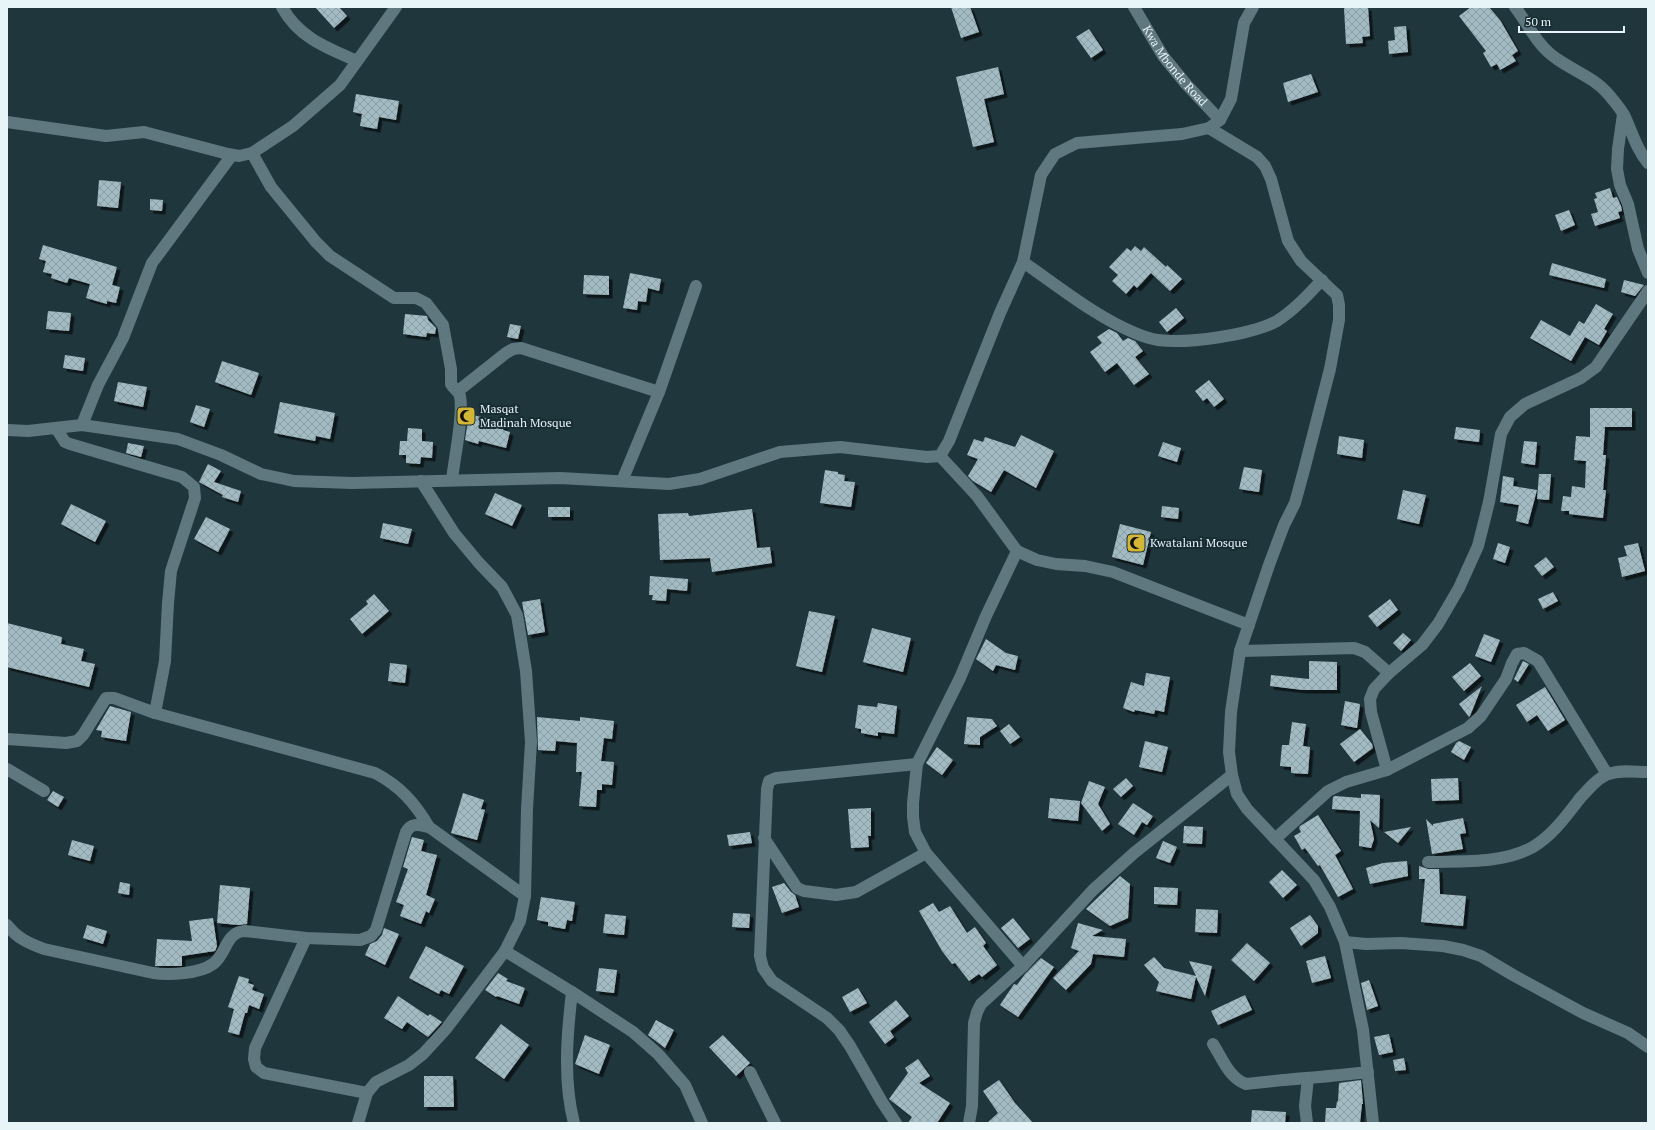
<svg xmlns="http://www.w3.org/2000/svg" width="1655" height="1130" font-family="'PT Serif',serif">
<defs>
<pattern id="building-cross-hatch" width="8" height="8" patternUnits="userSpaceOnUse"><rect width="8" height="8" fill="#a2bbc3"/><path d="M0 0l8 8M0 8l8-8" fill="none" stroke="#8b9ea5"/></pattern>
<filter id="shadow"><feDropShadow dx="3.5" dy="3.5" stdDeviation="0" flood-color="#0009"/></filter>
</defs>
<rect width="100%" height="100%" fill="#20363d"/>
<path fill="url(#building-cross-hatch)" filter="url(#shadow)" d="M315,7H339L347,16L334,28Z
M951,7H970L979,32L961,38Z
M1368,7L1370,36L1362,37L1363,43L1346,44L1344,8Z
M1471,7H1489L1500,20L1518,51L1512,55L1516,61L1500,70L1497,64L1491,67L1483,53L1486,51L1459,16Z
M1406,26L1408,52L1389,54L1388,41L1395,40L1394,27Z
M1089,29L1103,50L1091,58L1076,37Z
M998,67L1004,94L984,99L994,142L973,147L956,77Z
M1311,74L1318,92L1288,102L1283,83Z
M356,94L399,101L396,120L379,117L377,129L360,126L362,114L353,112Z
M99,180L121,182L118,208L97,206Z
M1610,188L1613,198L1617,197L1621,206L1622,211L1618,212L1620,218L1595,226L1591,214L1598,212L1594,199L1597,198L1595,193Z
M150,199L163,200L162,211L150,210Z
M1569,210L1575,225L1561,231L1555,215Z
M43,245L117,267L112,285L120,287L116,303L107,301V304L86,298L90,284L69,278L67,283L51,278L52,274L43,272L46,261L39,259Z
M1135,246L1141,251L1144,247L1166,267L1167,265L1182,279L1170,291L1151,273L1137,288L1134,285L1126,294L1112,281L1118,275L1109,267L1127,248L1131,251Z
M1552,263L1606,279L1604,288L1549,275Z
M630,273L661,279L659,291L648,288L646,302L638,301L637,310L623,308Z
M584,275L609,276V295L583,294Z
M1624,280L1644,285L1635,296L1621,292Z
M1596,304L1613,314L1604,329L1607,331L1599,345L1585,337L1571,361L1530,338L1541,320L1570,336L1579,321L1584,324Z
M1176,308L1184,318L1167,332L1159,322Z
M48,311L71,313L69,331L46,329Z
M405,314L427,316L428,320L436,328L435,334L427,333L426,337L403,334Z
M510,324L521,326L518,339L507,337Z
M1109,329L1117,333L1123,341L1128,338L1135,341L1143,351L1135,357L1149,374L1134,385L1117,363L1105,372L1090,352L1102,343L1097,337Z
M65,355L85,358L83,371L63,368Z
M222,361L259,373L251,395L215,382Z
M1209,380L1224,399L1214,407L1207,398L1203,401L1195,391Z
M118,382L147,387L143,407L114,401Z
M280,402L335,413L330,439L316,436L315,441L274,433Z
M196,405L210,409L204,427L190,422Z
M1590,408H1632V427H1605L1603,455H1606L1603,490H1606L1603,518L1569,514V511H1561L1563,496L1571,497L1572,486L1585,488L1586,461L1574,460L1576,436L1590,437Z
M469,414L505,423L503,430L510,432L506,448L479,441L478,444L465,440Z
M1456,427L1480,430L1479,442L1454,439Z
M408,428L422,429V441L433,442L432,458L421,457L420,464L406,463V455H399L400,441H407Z
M1021,435L1054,451L1036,488L1004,470L991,492L973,481L968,476L978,459L967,455L974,439L983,442L985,437L1015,447Z
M1339,436L1364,440L1362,458L1337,454Z
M1524,441L1537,442L1535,465L1521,463Z
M1163,442L1181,448L1177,462L1158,456Z
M128,443L144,446L141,457L126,453Z
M208,464L221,471L214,482L241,491L238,502L222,497L223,495L199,482Z
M1244,467L1262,470L1259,492L1239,489Z
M825,470L838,472V474L845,475L844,481L855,482L851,507L820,503Z
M1539,474H1551L1549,500L1537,499Z
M1503,476L1514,478L1513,486L1537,490L1528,524L1516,521L1519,505L1500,502Z
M1403,490L1426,495L1419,524L1397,519Z
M495,493L522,505L512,526L485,514Z
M71,504L106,521L95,542L61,524Z
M1162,506L1179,508L1178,519L1161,517Z
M548,507H570V517H548Z
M752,509L757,548L770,547L772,563L712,572L710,558L660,560L658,514L688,513L689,516Z
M206,517L230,529L218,552L194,539Z
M383,523L412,529L408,544L380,538Z
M1120,524L1151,532L1143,565L1112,557Z
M1498,543L1510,547L1505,563L1493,559Z
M1638,543L1645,571L1622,577L1618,558L1627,556L1624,546Z
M1546,557L1554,567L1542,576L1534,566Z
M650,576L688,579L687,591L667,589L666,601L652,600L653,595H649Z
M1553,592L1558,601L1543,609L1538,599Z
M374,594L389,611L362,634L350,619L368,604L366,601Z
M540,599L545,632L528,635L522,602Z
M1390,599L1398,610L1377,627L1368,616Z
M809,611L835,616L822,672L796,666Z
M7,623L62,637L61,644L84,649L81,661L95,664L89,687L7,667Z
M872,628L911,638L903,672L863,662Z
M1403,633L1411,640L1401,651L1393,643Z
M1484,634L1500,640L1491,662L1475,656Z
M986,639L1006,653L1018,656L1015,670L996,665L993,671L976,659Z
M1309,661L1337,662V690H1303L1270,686L1271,675L1309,679Z
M1523,661L1529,664L1518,682L1514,679Z
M390,663L407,665L405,683L388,681Z
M1470,663L1481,676L1464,691L1452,677Z
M1146,673L1170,677L1164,712L1155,710L1154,714L1135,710L1134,712L1123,708L1131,682L1144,686Z
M1482,686L1470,716L1469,717L1459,704Z
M1545,687L1565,720L1548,731L1537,715L1527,722L1516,705Z
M1345,701L1360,704L1357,728L1341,725Z
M878,703L897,706L894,734L878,732V736L861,733V729L855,728L858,705L877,707Z
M110,706L131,712L126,741L101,737L102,731L96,730Z
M537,717L580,721V717L614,721L612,739L604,738L601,761L614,762L612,785L602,784V790H597L596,807L579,806L582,772H576L577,743L556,741L555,751L538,750Z
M967,717L992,719L997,726L980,737V745L964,744Z
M1292,722L1306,724L1303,746L1310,747L1308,774L1291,773V767L1280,766L1282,745H1289Z
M1009,724L1020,737L1010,744L1000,731Z
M1360,729L1372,744L1373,748L1354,762L1340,744Z
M1145,741L1168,747L1162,772L1139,767Z
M1459,741L1471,747L1464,760L1451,752L1456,743Z
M937,747L953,760L942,775L926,763Z
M1126,778L1133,786L1121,797L1113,789Z
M1458,778L1459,800L1432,801L1431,779Z
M1089,781L1105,787L1098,804L1110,824L1102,831L1081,803Z
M53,791L64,797L58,807L47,800Z
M463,793L484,800L481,809L485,810L477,840L451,833Z
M1361,794L1380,795L1379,828L1370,820L1374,839L1371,848L1359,846L1360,811L1332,809L1333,797L1335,796L1361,798Z
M1050,798L1080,801L1078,821L1048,818Z
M1133,803L1153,816L1147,825L1142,822L1134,835L1118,824Z
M871,808V836H868L869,847L851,848L848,809Z
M1318,815L1341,851L1335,855L1353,889L1338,897L1320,865L1318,866L1305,848L1302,850L1294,836L1301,832L1299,828L1300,826Z
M1463,818L1466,833L1460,834L1463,849L1432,854L1426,819L1433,826V824Z
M1184,826L1203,827L1202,844L1183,843Z
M1411,827L1398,843L1384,832Z
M750,832L752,843L729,846L727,835Z
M412,837L424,840L421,851L437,855L426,895L435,899L429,913L426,911L421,924L400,916L404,905L396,902L408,869L403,867Z
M72,840L94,846L90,861L68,855Z
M1163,841L1177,847L1170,863L1156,858Z
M1407,861L1408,876L1370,884L1366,868L1383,863Z
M1419,866L1428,869H1439L1440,894L1466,896L1463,926L1421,922L1425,879H1419Z
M1282,870L1297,885L1283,898L1269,882Z
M1120,876L1130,884L1128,918L1110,926L1086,909Z
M120,882L130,884L129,895L118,893Z
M784,883L791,892L795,895L799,907L782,913L772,887Z
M220,885L250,888L247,924L238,925L217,923Z
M1154,887L1178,888L1177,905L1154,904Z
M541,897L575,902L572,921L567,920L565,929L548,926V922L537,920Z
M933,903L939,912L950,906L967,933L975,927L986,943L983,946L997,965L982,977L979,974L969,981L955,963L952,964L942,951L919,911Z
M1196,909L1218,910L1217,933L1195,932Z
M733,913L750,914L749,928L732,927Z
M605,914L626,916L624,935L603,933Z
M1310,915L1318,926V933L1301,946L1290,928Z
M213,918L217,946L215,951L182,956V966H155L157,939L192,941L189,921Z
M1013,918L1030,939L1018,948L1001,928Z
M1078,923L1103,930L1092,936L1126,939L1124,957L1093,954L1091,964L1066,990L1053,978L1079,951L1071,948Z
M87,925L107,931L103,944L83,938Z
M384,928L399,934L385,965L365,955L370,944L377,941L382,935Z
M1247,943L1270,963L1254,981L1231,960Z
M426,946L464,966L449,994L441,990L439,994L409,978Z
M1325,956L1331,978L1312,983L1306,961Z
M1154,957L1164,968L1196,976L1189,961L1212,966L1205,996L1196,977L1191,999L1156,991L1159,982L1144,965Z
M1041,958L1054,967L1018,1017L1000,1005L1014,984L1017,985L1025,974Z
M599,968L617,970L614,993L596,991Z
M498,973L508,979L506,981L525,988L519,1004L497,996L496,997L485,990Z
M239,976L249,979L248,983L254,985L252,990L264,994L259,1009L249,1005L247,1013H245L239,1035L228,1032L234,1009L228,1007Z
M1369,980L1378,1006L1367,1010L1361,983Z
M858,988L867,1003L850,1012L842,997Z
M1245,995L1252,1010L1218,1025L1211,1011Z
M398,996L428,1016L430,1014L442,1022L428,1037L407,1022L402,1029L384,1018Z
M896,1000L909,1016L890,1031L894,1037L885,1044L869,1022Z
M656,1020L674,1030L665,1048L648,1035Z
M501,1024L529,1045L504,1079L475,1058Z
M1389,1034L1393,1052L1379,1055L1374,1037Z
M585,1035L610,1045L599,1074L575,1064Z
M723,1035L750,1063L736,1076L709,1047Z
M1404,1058L1406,1070L1395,1071L1393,1060Z
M918,1059L930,1076L919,1083L950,1103L937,1123H908L912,1117L889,1099L908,1073L905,1068Z
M424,1076H453L454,1107H424Z
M999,1080L1015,1103L1033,1123H987L998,1113L983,1091Z
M1361,1080L1363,1104H1362L1360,1123H1325L1326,1108H1336L1337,1101L1338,1102L1339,1083Z
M1252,1110L1286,1112L1285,1123H1251Z"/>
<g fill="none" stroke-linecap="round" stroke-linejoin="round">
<g stroke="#5f777f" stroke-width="12">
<path d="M282,7C299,38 327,48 357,61"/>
<path id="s1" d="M1134,7L1163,56L1186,84L1220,120"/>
<path d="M1515,7C1529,25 1537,46 1557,59C1574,71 1595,78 1609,95C1614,101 1620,108 1624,115C1632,131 1636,149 1648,163"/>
<path d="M1623,114L1618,149L1617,169L1620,185L1628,204L1638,249L1648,273"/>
<path d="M7,122L106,136L144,132L228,154L239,156L252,153L293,126L340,85L396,7"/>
<path d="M1209,128L1257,157L1265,166L1271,179L1288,241L1301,261L1337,295L1339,305V320L1330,369L1304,470L1295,503L1284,525L1269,565L1240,651L1231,712L1229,752L1232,775L1237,794L1247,809L1314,880L1330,907L1345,942L1363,1030L1373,1123"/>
<path d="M252,153L271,187L316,242L330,256L394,298H416L426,303L443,325L451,369V384C453,388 458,390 460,396C464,415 454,459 452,480"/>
<path d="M1023,262C1058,286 1096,317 1135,333C1142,336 1151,339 1158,340C1187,344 1252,335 1277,321C1294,310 1308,295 1322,280"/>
<path d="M458,391L506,353L513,349L521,348L659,392"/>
<path d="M82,425L98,385L123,338L152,263L232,155"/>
<path d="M56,428L65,442L70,444L182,477L194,487L195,498L171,571L168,603L165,661L155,713"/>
<path d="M7,430L28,431L82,425L178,439L221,455L261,474L294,481L352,483L560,478L669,484L700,479L780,452L840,447L927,457L940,456L949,441L1000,313L1023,262L1041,175L1055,154L1077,143L1182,134L1209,128L1220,120L1231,99L1244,23L1253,7"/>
<path d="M940,456L977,496L1017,551L1037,560L1056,564L1085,566L1113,572L1249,625"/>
<path d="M622,481L659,392L696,286"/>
<path d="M1017,551L986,616L960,678L917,764L913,803V817L915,832L926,853L1023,966"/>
<path d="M1240,651L1354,648L1365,652L1389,673"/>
<path d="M7,739L66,743L77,741L83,735L106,698H114L155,713L375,773C400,786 415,803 429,827"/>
<path d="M7,769L44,791"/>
<path d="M1387,770L1371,712L1370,699L1374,689L1389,673L1422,645L1438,624L1459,588L1478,546L1489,502L1501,434L1510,417L1525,404L1581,378L1596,367L1648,291"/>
<path d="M764,838L797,888L804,891L836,895L856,892L926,853"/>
<path d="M1275,839L1328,791L1346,782L1387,770L1468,728L1481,716L1506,679L1512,663L1517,654L1524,653L1538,661L1607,774"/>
<path d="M1428,862C1463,861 1502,864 1533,847C1553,835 1567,815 1581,797C1589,789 1595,780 1606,775C1618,769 1635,772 1648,772"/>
<path d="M7,925C17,938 28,943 44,949L153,973C170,975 199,974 213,964C227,954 225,932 245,931L306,938L360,940L371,936L376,930L406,832C412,822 419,825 429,827L525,896"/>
<path d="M306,938L255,1048L254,1059L256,1067L264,1073L367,1093"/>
<path d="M1345,942L1366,944L1401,943L1443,946L1463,950L1481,956L1513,975L1583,1013L1628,1033L1648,1047"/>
<path d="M505,951L572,992L633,1032L658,1054L685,1085L702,1123"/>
<path d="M572,992C567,1034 563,1081 574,1123"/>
<path d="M1213,1044C1222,1058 1229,1078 1246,1084C1287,1079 1328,1077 1368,1072"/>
<path d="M750,1072L775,1123"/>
<path d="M358,1123L367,1093L376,1082L409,1065L423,1054L446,1029L505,951L520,921L525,896L527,809L531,742L526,671L517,615L502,587L479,563L454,533L421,481"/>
<path d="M896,1123L882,1102L850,1046L839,1030L827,1018L772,981L763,968L760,956L767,789L769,781L776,778L917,764"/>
<path d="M969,1123L972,1106L974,1023L977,1012L981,1004L1023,966L1093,890L1134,853L1232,775"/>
<path d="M1307,1123L1305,1106L1308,1078"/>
</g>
</g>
<defs>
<g id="mosque-square" transform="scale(1)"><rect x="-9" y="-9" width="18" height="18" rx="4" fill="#d3b635" stroke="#172c33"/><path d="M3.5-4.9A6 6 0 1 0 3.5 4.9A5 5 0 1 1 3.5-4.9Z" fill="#111"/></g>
</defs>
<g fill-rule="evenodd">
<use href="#mosque-square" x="466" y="416"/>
<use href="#mosque-square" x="1136" y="543"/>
</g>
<g text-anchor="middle" stroke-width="4" stroke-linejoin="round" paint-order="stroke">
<g font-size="12" fill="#e7f4f8" stroke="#172c33">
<text dy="4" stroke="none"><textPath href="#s1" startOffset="72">Kwa Mbonde Road</textPath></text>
</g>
<g font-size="12" fill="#e7f4f8" stroke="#172c33" text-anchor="start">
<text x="480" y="413">Masqat<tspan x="480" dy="14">Madinah Mosque</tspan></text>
<text x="1150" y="547">Kwatalani Mosque</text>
</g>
</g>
<rect width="1655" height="1130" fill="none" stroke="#e7f4f8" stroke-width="16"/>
<path d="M1519 26v6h105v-6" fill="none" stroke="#e7f4f8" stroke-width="2"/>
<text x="1525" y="26" font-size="12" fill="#e7f4f8" stroke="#172c33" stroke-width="3" paint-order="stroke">50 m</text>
</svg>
